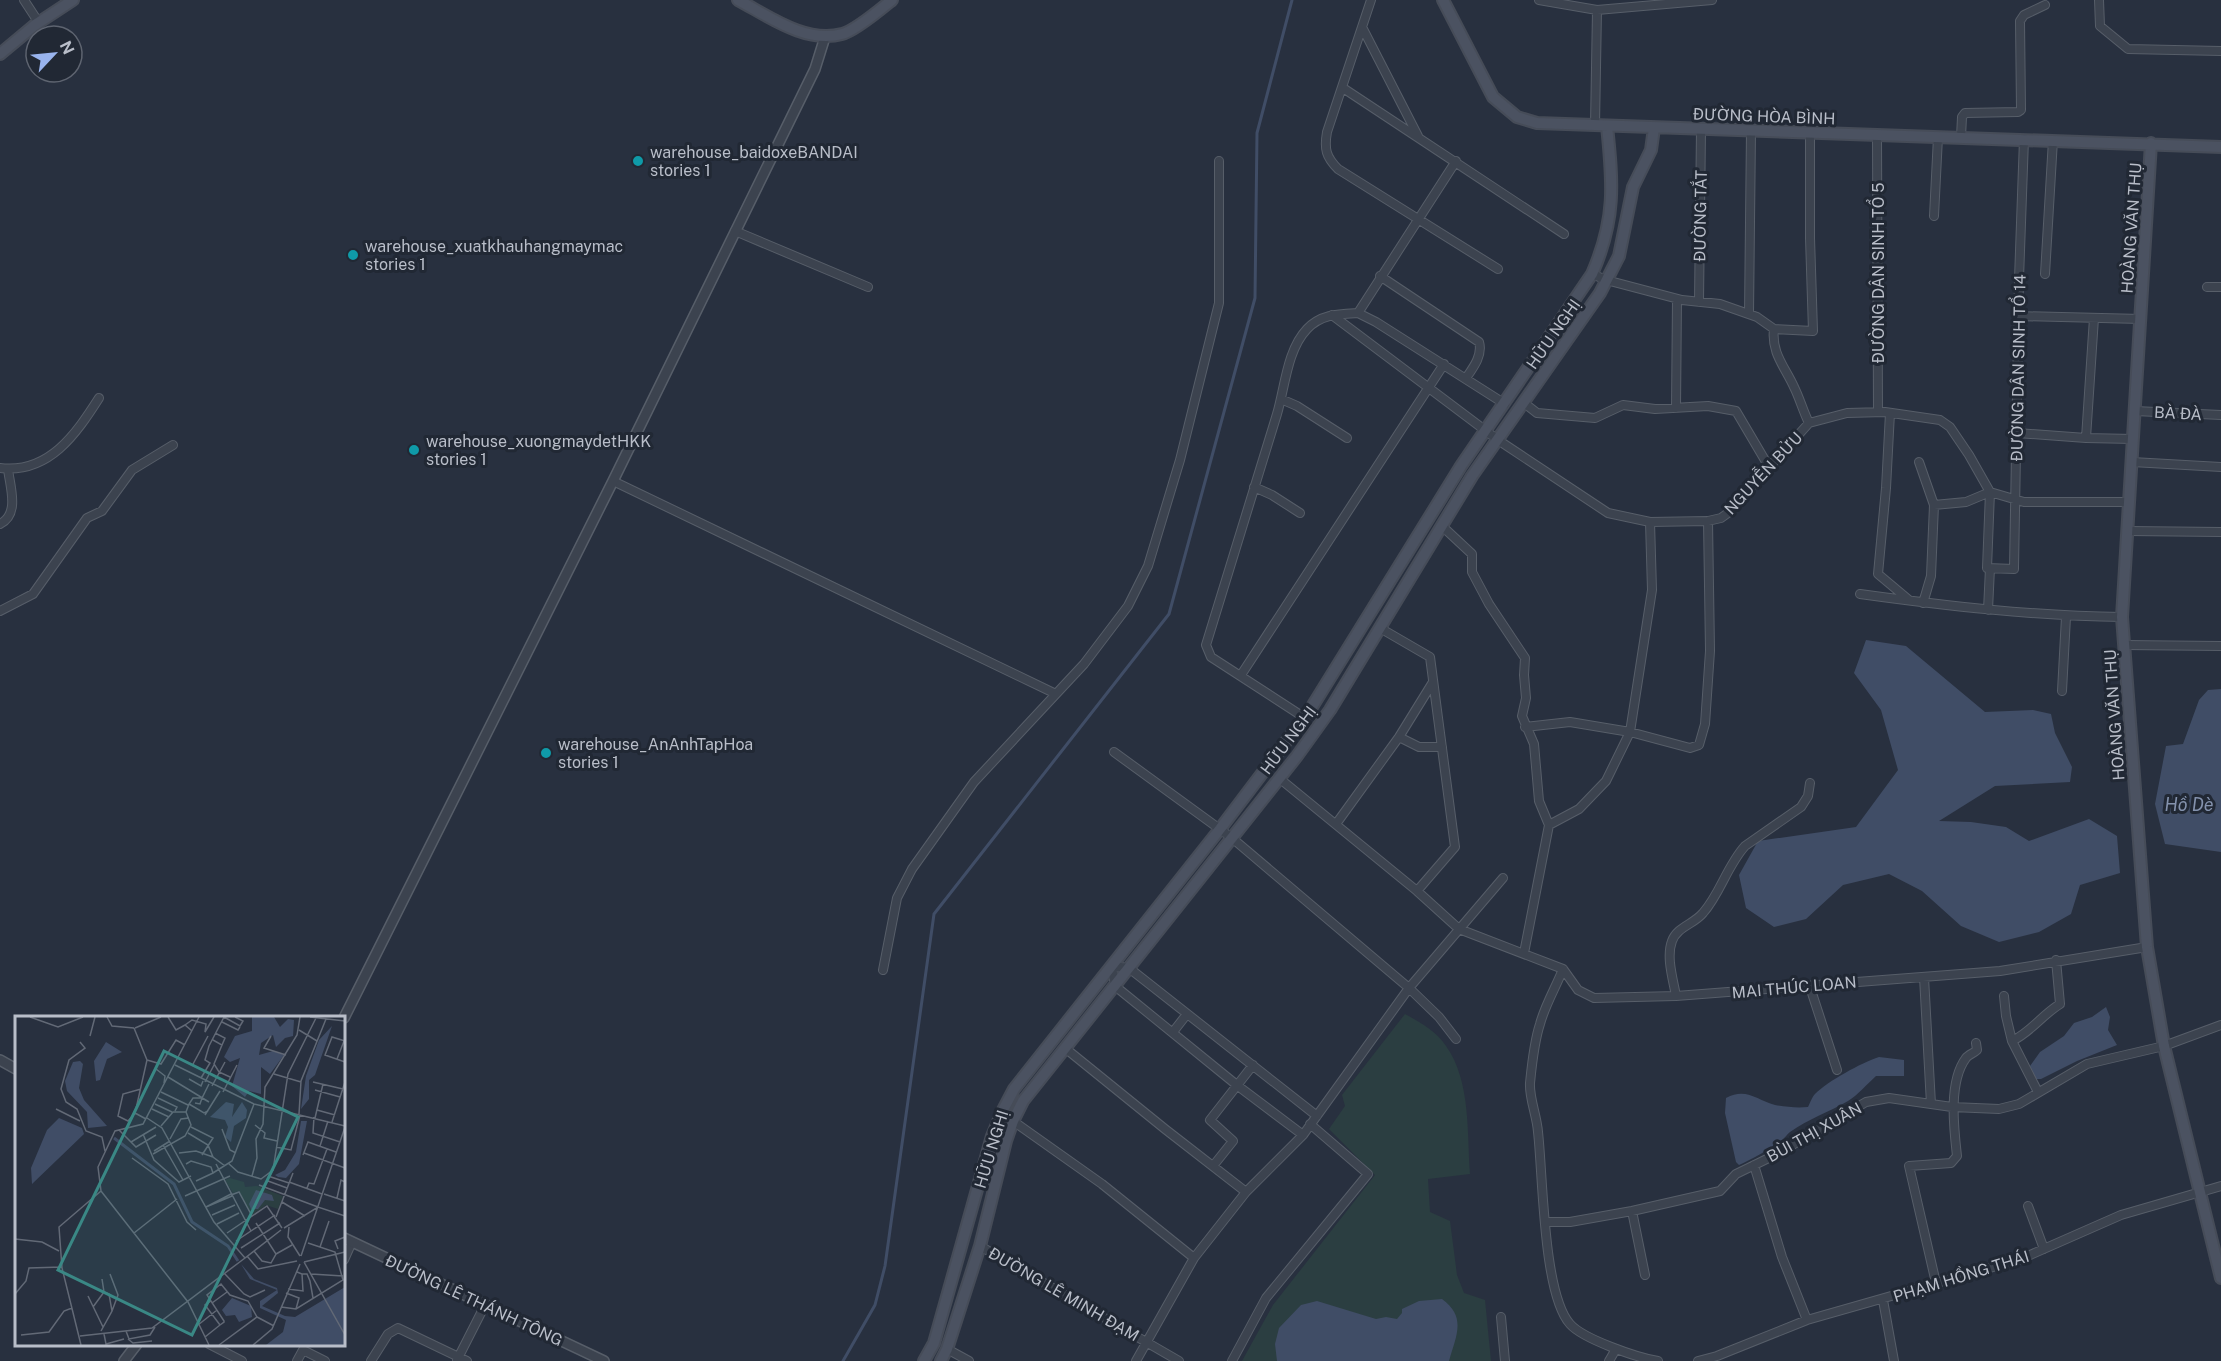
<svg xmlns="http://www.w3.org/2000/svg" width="2221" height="1361" font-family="'Public Sans',sans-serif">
<rect width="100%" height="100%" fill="#28303f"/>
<path fill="#2b3e41" d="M1405,1014C1420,1022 1436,1031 1446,1046C1471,1081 1467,1133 1470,1174L1428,1179L1430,1212L1450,1221L1457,1275L1464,1293L1485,1300L1491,1361H1242L1273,1305L1375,1175L1329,1129L1345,1106L1342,1095Z"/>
<path fill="#404d66" d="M1866,640L1906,646L1985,712L2033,710L2051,714L2055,733L2072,767L2070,782L1995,786L1939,821L1971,822L2006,827L2029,841L2089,819L2117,836L2120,873L2080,885L2071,914L2039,932L1999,942L1961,926L1922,891L1889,874L1843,885L1806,919L1774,927L1746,908L1739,875L1758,841L1856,827L1898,770L1881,710L1854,673Z
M2221,689V852L2165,844L2155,804L2166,746L2183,744L2199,700L2208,690Z
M2106,1007L2110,1017L2108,1030L2117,1045L2077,1061L2041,1079H2035L2030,1066L2040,1052L2064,1036L2074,1023L2092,1017Z
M1879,1057L1904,1060V1076H1876C1867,1084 1858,1095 1848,1101C1829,1112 1808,1119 1790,1132C1787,1134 1786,1137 1783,1139C1772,1148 1753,1159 1739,1165L1736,1162L1725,1113L1726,1098C1746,1087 1757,1100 1775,1105C1786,1107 1797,1108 1808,1107C1810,1103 1812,1097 1815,1094C1828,1081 1861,1063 1879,1057Z
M1442,1299C1467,1317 1456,1336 1449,1361H1277L1275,1344L1279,1328L1301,1305L1317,1301L1376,1319L1386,1317L1397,1319L1402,1313V1309L1419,1301Z"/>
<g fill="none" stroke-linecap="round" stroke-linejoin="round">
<path stroke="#404d66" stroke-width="3" d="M843,1361L875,1305L885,1266L934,914L1169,614L1255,298L1257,133L1292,0"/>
<g stroke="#575e69" stroke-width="10">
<path id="minor" d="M24,0L39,23
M1371,0L1327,132C1324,149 1326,157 1338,169L1498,269
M1539,0L1597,10
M2099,0L2100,26L2128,49L2221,51
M1362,27L1418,136
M1343,88L1564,234
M1595,125L1597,10L1712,0
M1877,135L1878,412
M1961,137L1962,117L1965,113L2018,112L2021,110L2020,21L2024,15L2045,5
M1934,216L1938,137
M735,231L868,287
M1592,274L1606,280L1682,300L1720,304L1757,317L1774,329C1771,353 1785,367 1794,387C1800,399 1803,411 1809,423
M2045,274L2053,140
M1380,276L1479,342C1483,355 1473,368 1466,378
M2207,287H2221
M1699,302L1701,129
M1358,313L1376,322L1505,404
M1749,314L1751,131
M1332,315L1498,440L1608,513L1650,522L1708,521L1721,518L1728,513L1809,423L1847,413L1885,412L1940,420L1950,427L1969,455L1990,492L2024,502H2129
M2018,316L2141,319
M2094,318L2086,438L2133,439
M1774,329L1813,331L1810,238V133
M1281,399L1297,406L1347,438
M1524,403L1537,413L1595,418L1623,405L1655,409L1708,406L1736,411L1769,467
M1676,408L1677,299
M2135,411L2221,415
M1890,413L1886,488L1878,574L1909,600
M2017,433L2086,438
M1919,462L1934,505L1966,502L1990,492L1987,568L2014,569L2019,279L2024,139
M2132,462L2221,467
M0,468C49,474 76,434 99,398
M613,481L1056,694
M1254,487L1272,495L1300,513
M0,524C20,514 10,487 8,469
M1442,526L1472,554V572L1489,604L1525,658L1524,675L1526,698L1522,716L1534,744L1539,801L1549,825
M2128,531L2221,532
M1860,594C1947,606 2034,616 2122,617
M1923,603L1931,576L1934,505
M1988,610L1990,568
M0,611L33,594L87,518L102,511L132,470L173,445
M2124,645L2221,646
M1241,675L1444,364
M2062,691L2066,617
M1305,718L1211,657L1206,645C1230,568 1253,491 1277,414C1285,387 1287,350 1307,329C1321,314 1339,314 1358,313L1456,161
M1525,727L1570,722L1630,732L1690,748L1699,745L1705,724L1710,651L1708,521
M1399,737L1419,747H1442
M1114,752L1232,838L1409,988L1439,1017L1456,1039
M1279,778L1417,891L1455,847L1430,657L1380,628
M1336,824L1399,737L1433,682
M1417,891L1459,929L1563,969L1578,990L1594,998L1676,996L2000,971L2147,947
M1524,953L1549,825L1579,809L1606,781L1630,732L1652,590L1650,522
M1563,969C1556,987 1545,1005 1540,1024C1534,1042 1532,1063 1530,1083C1529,1098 1537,1116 1538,1132C1543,1175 1543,1294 1570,1324C1583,1339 1638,1358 1658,1361
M883,970L897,898L912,869L974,782L1084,664L1128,606L1148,566L1180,460L1219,303V161
M1924,977L1931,1104
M1810,987L1837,1070
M1676,996C1673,979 1666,957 1672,941C1677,927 1694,924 1703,913C1720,894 1727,866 1745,846L1801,807L1808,796L1810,783
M2004,996L2006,1016L2012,1041
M1173,1032L1187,1014
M1065,1048L1165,1129L1246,1192
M2038,1092L2012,1041C2031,1032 2042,1015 2060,1004L2056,960
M1013,1121L1102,1184L1194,1258
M1303,1135L1238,1086L1115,986L1112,966L1129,968L1317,1116
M1754,1165L1782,1257L1807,1320
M1213,1166L1233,1141L1210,1120L1253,1065
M2028,1206L2044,1249
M1632,1211L1645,1275
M1545,1222H1570L1632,1211L1720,1191L1736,1174L1777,1154L1866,1102L1889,1098L1952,1107L1999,1109L2019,1104L2087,1064L2164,1046L2221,1025
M980,1246L1179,1361
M344,1260L352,1242
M1936,1283L1909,1166L1951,1163L1957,1156C1954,1129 1948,1082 1966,1058C1968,1055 1974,1053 1977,1050L1976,1043
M1883,1300L1894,1361
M1501,1317L1505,1361
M209,1344L242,1361
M947,1349L969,1361
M457,1360L485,1305
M297,1361L303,1350L325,1361
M371,1361L388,1334L398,1328L467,1361
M1136,1361L1194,1258L1246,1192L1303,1135L1409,988L1503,878
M1232,1361L1266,1298L1368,1174L1310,1124
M1609,1361L1616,1349
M1698,1361L1717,1356L1807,1320L2021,1259L2121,1215L2221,1186"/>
</g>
<g stroke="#575e69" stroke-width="12">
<path id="tertiary" d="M344,1018L613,481L815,69L825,37
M0,1060L16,1069
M344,1238L604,1361
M124,1361L137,1344"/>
</g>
<g stroke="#464c58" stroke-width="14">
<path id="secondary" d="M738,0C768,16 806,44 842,34C855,31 881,9 892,0
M1443,0L1493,97L1517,117L1537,123L2221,147
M0,54L35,25L73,0
M2151,143L2122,617L2147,947L2164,1046L2221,1278
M924,1361L934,1343L992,1136L1003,1110L1014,1089L1220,829L1310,710L1461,466L1592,274C1616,219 1613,184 1607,126
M941,1361L947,1349L980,1246L1006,1141L1013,1121L1023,1101L1297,756L1330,710L1472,476L1600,293L1619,256L1633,187L1651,150L1654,128"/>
</g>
<use href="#minor" stroke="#3c434f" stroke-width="8"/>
<use href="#tertiary" stroke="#3c434f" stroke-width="9"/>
<use href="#secondary" stroke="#4b5261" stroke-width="10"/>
</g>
<g fill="#0f9aa8" stroke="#212834" stroke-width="2">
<circle cx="638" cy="161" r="6"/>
<circle cx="353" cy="255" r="6"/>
<circle cx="414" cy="450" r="6"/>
<circle cx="546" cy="753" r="6"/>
</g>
<g text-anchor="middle" stroke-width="6" stroke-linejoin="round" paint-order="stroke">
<g font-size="16" fill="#b9bec9" stroke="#212834">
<text transform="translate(1764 116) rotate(2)" y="6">ĐƯỜNG HÒA BÌNH</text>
<text transform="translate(1700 216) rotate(-89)" y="6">ĐƯỜNG TẮT</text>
<text transform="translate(2131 228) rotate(-86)" y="6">HOÀNG VĂN THỤ</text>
<text transform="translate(1878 273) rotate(-90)" y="6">ĐƯỜNG DÂN SINH TỔ 5</text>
<text transform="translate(1553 334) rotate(-55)" y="6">HỮU NGHỊ</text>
<text transform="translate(2018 368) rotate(-89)" y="6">ĐƯỜNG DÂN SINH TỔ 14</text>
<text transform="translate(2178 413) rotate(3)" y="6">BÀ ĐÀ</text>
<text transform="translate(1763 473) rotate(-47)" y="6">NGUYỄN BỬU</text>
<text transform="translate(2114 715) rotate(-94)" y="6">HOÀNG VĂN THỤ</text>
<text transform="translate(1288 740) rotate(-53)" y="6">HỮU NGHỊ</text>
<text transform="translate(1794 987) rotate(-5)" y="6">MAI THÚC LOAN</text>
<text transform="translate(1814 1132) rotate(-29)" y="6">BÙI THỊ XUÂN</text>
<text transform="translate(991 1149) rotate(-73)" y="6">HỮU NGHỊ</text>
<text transform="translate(1961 1276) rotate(-17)" y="6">PHẠM HỒNG THÁI</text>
<text transform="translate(1064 1294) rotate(30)" y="6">ĐƯỜNG LÊ MINH ĐẠM</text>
<text transform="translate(474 1300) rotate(25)" y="6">ĐƯỜNG LÊ THÁNH TÔNG</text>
</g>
<g font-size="16" fill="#b9bec9" stroke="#212834" text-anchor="start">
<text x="650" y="158">warehouse_baidoxeBANDAI<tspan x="650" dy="18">stories 1</tspan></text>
<text x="365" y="252">warehouse_xuatkhauhangmaymac<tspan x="365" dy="18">stories 1</tspan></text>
<text x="426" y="447">warehouse_xuongmaydetHKK<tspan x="426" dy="18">stories 1</tspan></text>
<text x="558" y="750">warehouse_AnAnhTapHoa<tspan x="558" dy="18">stories 1</tspan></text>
</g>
<g font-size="18" font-style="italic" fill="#8492ad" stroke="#212834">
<text x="2189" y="811">Hồ Dè</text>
</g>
</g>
<g transform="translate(15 1016)">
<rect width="330" height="330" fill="#28303f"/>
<path d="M215,162L229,166L230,171L242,170L268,180L263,193L251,189L237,199L224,175L218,177L210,164Z" fill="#2b3e41"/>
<path d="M237,1H259L265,11L273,3L279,4L278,20L270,22L261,31L258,19L246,27L244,39L258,35L269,39L255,58L246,51V78L234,75L230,81L217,70L225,42L215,46L209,41L220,20L237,15ZM317,10L300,59L294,64V83L286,93L291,60L304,24ZM91,26L107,36L92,43L85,64L81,65L79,45ZM65,45L68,48L64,72L69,84L92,110L73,112L72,96L52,75L50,65L58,46ZM211,86L219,88L217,101L227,86L232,94L231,102L219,110L216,126L210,121L213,111L210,104L195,101ZM44,102L67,112L69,118L17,168L16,152L32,114ZM286,105H292L284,148L271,162L263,161L260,159L270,154L281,136ZM241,174L257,179L259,185L250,184L243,193H236L234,188ZM226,248L239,263L262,272L263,277L247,290L270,300L280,301L330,271V329H251L268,316L271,304L245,292V285L262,274L235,263ZM217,282L236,290L237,301L224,306L220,299L211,300L207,294Z" fill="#404d66"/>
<path fill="none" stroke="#404d66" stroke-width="3" d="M99,122L159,168L177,206L213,230L223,245"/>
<path fill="none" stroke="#626976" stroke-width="1.5" d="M15,1L43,11L68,1M92,1L97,10L119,12M153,1L161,14L170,9L177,15M209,1L225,10L228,5L220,1M295,1L330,5M207,6L223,14L225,11M170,9L177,4L191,8L190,16L199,1M119,12L132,44L120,97L131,103M120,12L146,1M284,14L302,25M200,17L210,22L207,29M75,20L80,1M256,20L249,32L271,39M198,24L207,29L199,48L204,56L215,61M330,25L317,21L310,39L330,46M65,26L70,32L54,44L46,73L51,86L62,93L71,115L87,121L90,135M322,43L329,25M132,44L146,48L161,24L170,29M160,49L239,88L330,110M177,50L193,20M141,53L150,60L149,67M259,58L286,66M153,61L194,86M186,62L195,47L190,44L194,30L209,1M174,63L186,70L188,65M190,66L199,49M298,66L328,73M197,70L210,46M300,74L325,81M146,76L173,89M208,76L222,49M143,82L162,91L160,95M180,87L185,88L187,82L194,86M140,88L157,96M174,88L189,97L193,95M41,93L65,105M137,93L154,101M302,94L320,99M120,97L113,105L103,100L108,78L126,73M284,98L286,65L311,3M190,99L205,75M299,101L298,117L325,126M132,102L147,112L199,206L230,242L266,214M300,102L308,68M317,106L330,66M240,109L250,117L249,122L262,125M146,110L158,96H171M176,111L198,122L187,139M207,113L215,134L221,137M104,114L121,131L141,119M173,117L193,129L198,141L210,150M128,118L139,144L164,166L176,160M155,123L166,103L174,102M116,126L141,111M148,129L168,164M305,130L313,105M261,131L276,134L285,99M139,135L155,125M164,137L181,135L198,141M289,137L330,152M138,138L170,120L176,109L171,96L174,88L178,82H187L194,68M288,139L293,126L321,136M117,142L153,168L172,206L181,214M213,147L223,156L246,163L258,154L273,58L301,2M171,148L176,145L196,151L198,157L181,165M201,148L236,215M198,157L217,145L239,88M237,160L242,142L241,123L248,108L250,71L282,19L285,1M253,160L274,167M253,165L272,172M274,166L307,178M244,169L303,191M292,172L294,167L299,168L312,133M86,175L173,286L194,329M309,178L330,185M216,179L224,176L237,200M170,180L215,160M322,182L326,164L330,166M267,186L290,200M191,191L217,180M191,191L216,178M197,199L220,189M261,201L278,157M202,208L224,197M274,211L273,221L285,240M269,212L303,191L330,200M119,217L162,183M212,217L252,190L267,212M0,223L27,226L44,235M221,225L260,199M305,231L314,205M226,232L265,207M323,233L320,225L330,221M239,235L247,245L256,247L261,238L241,207M261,238L277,229M232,240L243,253L282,245M286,240L330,111M289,246L330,319M289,246L330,236M209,257L229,278L235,281L250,274M95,258L103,279L97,295M287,258H292L295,265L298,282M296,258L328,260M273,273L288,275L287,258L282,256M271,277L284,282L281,293M0,278L11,265L14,252L47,251M73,280L88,311M196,285L192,279L206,268L215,279L233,285L242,301M197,287L212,276M78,291L89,276L87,263M266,291L281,293L328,264L320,236L293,227M183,309L202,294M86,315L97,295L94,278L89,276M111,315L114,323L135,319L140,311M89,318L91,328L109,323M6,319L34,316L49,295L57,292M65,320L137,312L230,242M190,321L205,309L209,306V305L196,285L190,289L205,309M113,323L118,327L137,325M66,329L47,252L44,211L86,175L83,151L100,115L128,108L184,1M204,329L242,301L259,310M238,329L257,313L285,248"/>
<path fill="#3a8885" fill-opacity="0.15" stroke="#3a8885" stroke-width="3" d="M149,35L283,101L177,319L43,254Z"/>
<rect width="330" height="330" fill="none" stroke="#b9bec9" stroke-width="3"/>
</g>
<g transform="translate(54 54) rotate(64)"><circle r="28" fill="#212834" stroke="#5e6470" stroke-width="1.5"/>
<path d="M0-4.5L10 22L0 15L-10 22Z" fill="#99b4ee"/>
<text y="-9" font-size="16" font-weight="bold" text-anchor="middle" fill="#b9bec9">N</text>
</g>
</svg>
